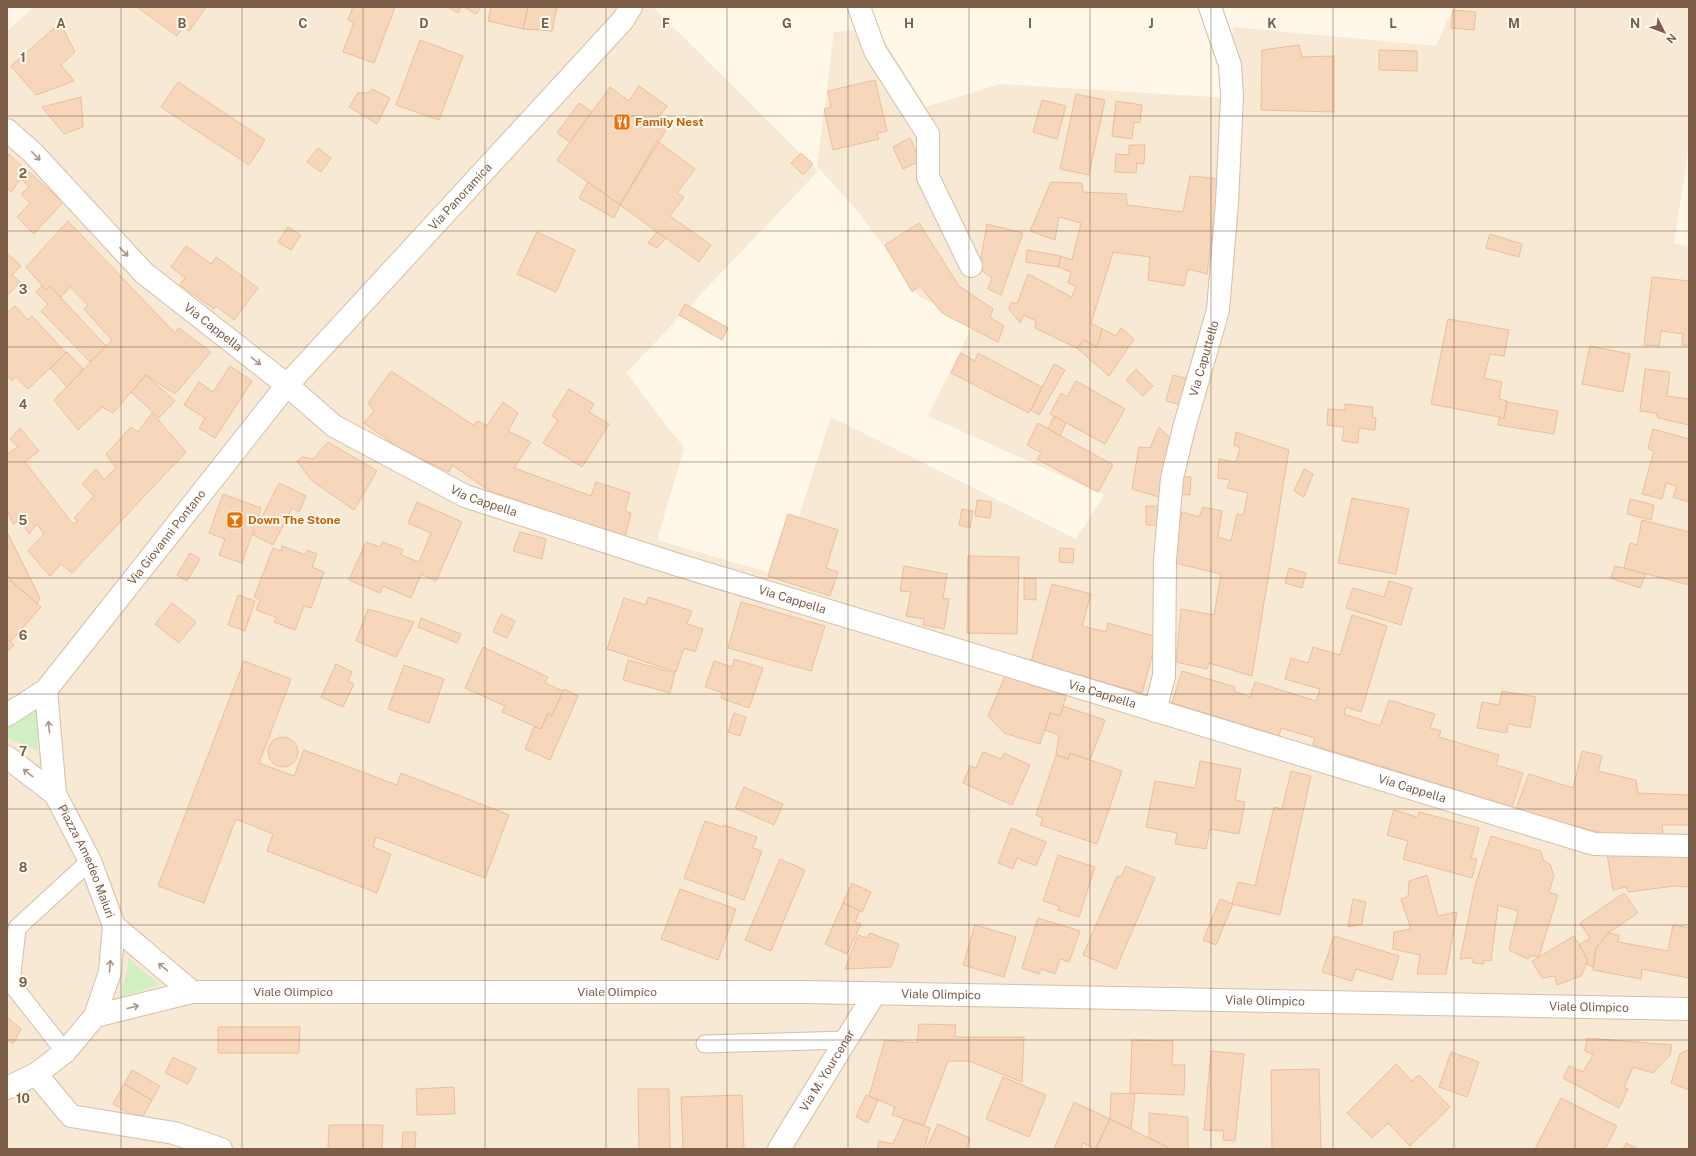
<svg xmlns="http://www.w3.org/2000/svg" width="1696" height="1156" font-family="'Public Sans',sans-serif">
<rect width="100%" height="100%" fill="#fff7e7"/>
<path fill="#f7e9d4" d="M34,7H653L818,171L626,373L684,448L657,540L780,576L831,417L1076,539L1104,495L928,416L972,326L919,296L861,215L817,166L834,32L877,29L926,107L1000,84L1229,98L1233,27L1436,46L1454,7H1689V145L1674,243L1689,247V1149H7V31Z"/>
<path fill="#d2efc3" d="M40,707L38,751L7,737V727Z
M128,958L160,985L120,997L128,968Z"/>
<path fill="#f7d7bb" stroke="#ecbe9a" d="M137,7H206L189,31L183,27L177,36Z
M353,7H395L374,63L343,52L354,22L348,20Z
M448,7H461L458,13Z
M464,7H481L476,14Z
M491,7H528L523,29L488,21Z
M528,7H557L552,31L523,29Z
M1453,10L1476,12L1474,30L1451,28Z
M60,23L75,52L61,65L74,81L36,95L11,66Z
M420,40L463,56L439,120L396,105Z
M1299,45L1302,57L1334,56V112L1261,110L1262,50Z
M1379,50L1417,51V71L1379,70Z
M875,80L887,131L877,133L879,139L833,150L824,109L831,107L828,91Z
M178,82L265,140L249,165L161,107Z
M639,86L667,106L657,120L668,127L620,205L557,160L610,87L629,101Z
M372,89L390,98L377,124L349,107L358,93H368Z
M1076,94L1105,100L1089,175L1060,169Z
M81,97L83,127L64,134L42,107Z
M1042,100L1066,106L1057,139L1033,132Z
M1116,101L1142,105L1140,123L1134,122L1132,139L1112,136Z
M579,103L592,112L570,142L557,133Z
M910,138L920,161L903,169L893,147Z
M657,141L695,169L677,193L684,197L670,216L711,245L699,262L620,205Z
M1129,145H1145L1144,164L1137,163L1136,173L1115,172L1116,154L1129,155Z
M318,148L331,158L321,172L307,162Z
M7,153L63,202L34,234L17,217L30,203L21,194L29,187L21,179L11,192L7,188Z
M801,153L813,164L803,175L791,163Z
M1190,176L1220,179L1207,274L1188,269L1184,286L1148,280L1150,257L1113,252L1091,323L1102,329L1097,347L1084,340L1077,348L1035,328L1036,321L1024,315L1020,323L1009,309L1011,302L1017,304L1028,274L1072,297L1076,286L1068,283L1071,272L1058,267L1061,256L1072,260L1081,223L1059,217L1055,240L1030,231L1051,182L1082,183L1083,192L1126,194L1127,205L1183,212Z
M588,182L620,205L614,218L579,198Z
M68,221L175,333L179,328L211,352L175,394L146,375L113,413L102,407L78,430L54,400L112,340L84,309L88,305L70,287L61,297L50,286L46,290L26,267Z
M919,223L959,286L993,309L990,317L1004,326L998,342L942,313L920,286L912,292L885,245Z
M987,224L1023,233L1001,295L988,289L992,278L979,269Z
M288,227L301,235L291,250L278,242Z
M537,232L575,250L556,292L517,274Z
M657,232L666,238L657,248L648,243Z
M1490,234L1522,244L1519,257L1486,248Z
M186,246L211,264L216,257L258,288L234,320L216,306L214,309L180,285L185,278L171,267Z
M1027,250L1061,256L1058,267L1026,262Z
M7,253L21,266L12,275L20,282L7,296Z
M1652,277L1689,281V345H1682L1683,334L1661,331L1659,346L1644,345Z
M42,286L46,290L50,286L106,346L90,362L41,311L48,304L36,292Z
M685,304L728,328L722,340L679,315Z
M15,306L28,320L32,316L66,353L28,389L16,377L12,381L7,375V313Z
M1448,319L1509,330L1504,356L1490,354L1484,378L1502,382L1499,399L1507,401L1504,418L1431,404Z
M1121,328L1134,339L1109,376L1077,348L1084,340L1097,347L1102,329L1116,336Z
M1590,346L1630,354L1623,392L1582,384Z
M67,352L83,369L67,387L50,368Z
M961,353L975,361L978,353L1042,387L1029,413L951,373Z
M1054,364L1065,370L1039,415L1031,410Z
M230,366L252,381L215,438L199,428L205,418L184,405L199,382L213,392Z
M1136,369L1153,386L1143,396L1126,380Z
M1645,369L1670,372L1667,396L1689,399V425L1658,418L1656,413L1640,411Z
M391,371L473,425L478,421L487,426L503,402L518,413L508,431L531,442L514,468L591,496L596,482L630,493L625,511L631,513L625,537L490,491L452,465L449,472L402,450L364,423L374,411L368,403Z
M146,375L175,401L159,418L131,392Z
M1173,375L1189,379L1182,405L1166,401Z
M1076,381L1125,409L1105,444L1050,414L1061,393L1067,397Z
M569,389L594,404L589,412L609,424L582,467L543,443L558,420L552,416Z
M1507,402L1558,411L1554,434L1498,425L1499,417L1504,418Z
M1345,404L1373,407L1372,417L1376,418L1375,430L1359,428L1358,443L1342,441L1344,427L1327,425L1328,409L1345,410Z
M152,413L186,452L72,573L61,564L50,576L28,551L44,534L37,524L29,534L21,520L13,524L7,510V454L18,447L10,439L20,428L39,451L25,462L73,524L78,521L74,518L94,496L82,484L96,469L104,480L116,468L106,454L131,427L138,432Z
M1054,416L1066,423L1060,436L1048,429Z
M1038,423L1113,465L1098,492L1037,459L1041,453L1027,445Z
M1159,427L1172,440L1162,498L1132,489L1139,447L1150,448Z
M1653,429L1689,439V502L1673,497L1677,486L1666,483L1662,499L1642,494L1654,451L1648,449Z
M1236,432L1289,450L1252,676L1209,663L1207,669L1176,662L1181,609L1214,615L1221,574L1170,562L1182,512L1199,517L1203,507L1222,511L1218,537L1231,541L1237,514L1243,515L1248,493L1227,488L1230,480L1218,478L1219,459L1236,462L1240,448L1234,445Z
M328,442L377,471L354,510L312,481L297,461L303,457L313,459Z
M1304,469L1313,474L1304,497L1294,491Z
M1181,476L1191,477L1190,495L1180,494Z
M279,483L306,496L299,512L292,508L273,545L253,535Z
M223,494L261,508L242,563L219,555L225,539L209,533Z
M1352,498L1409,509L1396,574L1338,563Z
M1630,499L1654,505L1651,520L1627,514Z
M977,500L992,502L990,518L975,516Z
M417,502L462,522L436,581L421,574L411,598L383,586L380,593L349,580L366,542L380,547L383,542L403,550L401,555L419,562L431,533L408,523Z
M1146,506H1158V525H1146Z
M962,509L973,511L970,528L959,525Z
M788,514L838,530L826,568L838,572L830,596L768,576Z
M1642,520L1689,532V585L1624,568L1630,543L1637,545Z
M7,532L40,598L37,603L10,580L7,575Z
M520,532L546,539L542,559L513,551Z
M282,546L305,555L307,550L317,554L312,567L324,572L311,608L304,606L295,630L274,622L276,617L256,610L260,600L254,597L273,548L281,551Z
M1060,548L1074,549L1073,563L1059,562Z
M190,553L200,559L187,581L177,575Z
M968,556L1019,557L1017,634L967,633Z
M904,566L947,574L943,598L949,599L944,629L923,625L924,619L906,616L911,592L900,591Z
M1615,566L1646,574L1640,588L1611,578Z
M1289,568L1306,573L1302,588L1285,583Z
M1024,578H1036V600L1024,599Z
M10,580L41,607L10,642L7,639V583Z
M1389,581L1412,588L1401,625L1346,608L1353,588L1384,597Z
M1052,584L1091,594L1082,626L1106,632L1108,623L1157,637L1142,693L1031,662Z
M238,595L255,601L245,631L228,625Z
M648,597L692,611L687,624L703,629L695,652L684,648L676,672L607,649L624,598L646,605Z
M741,602L825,626L811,671L728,648Z
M172,603L196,622L179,643L155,624Z
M368,609L414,622L396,657L356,641Z
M501,614L515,621L507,638L493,632Z
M1352,615L1387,626L1361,712L1346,707L1344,714L1380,726L1389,700L1435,714L1430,728L1441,731L1439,737L1499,755L1496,765L1523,773L1512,807L1313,745L1315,738L1281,728L1279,736L1172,703L1182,671L1235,687L1234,691L1250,697L1255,682L1316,701L1320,689L1285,679L1291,658L1308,663L1313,647L1340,655Z
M421,618L461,634L457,643L418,627Z
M7,639L14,645L7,652Z
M483,647L548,677L545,683L563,691L552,716L548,713L541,729L502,712L505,706L465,688Z
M734,659L763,668L749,708L721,698L723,693L705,687L714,661L732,667Z
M628,660L675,673L670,693L623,680Z
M244,661L291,679L259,763L294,776L304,750L397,785L401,773L509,815L485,878L376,837L373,847L391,854L377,893L267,851L273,834L236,819L204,903L158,886Z
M336,664L352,672L348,681L354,684L343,707L321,697Z
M404,665L444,679L429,723L388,709Z
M1005,676L1066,696L1060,716L1050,713L1040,744L1004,733L988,716Z
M564,689L578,696L550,760L525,749L534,727L541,729L548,713L552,716Z
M1502,691L1536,697L1530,728L1508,724L1507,733L1477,728L1482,702L1499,705Z
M1063,706L1105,720L1090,760L1070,753L1068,759L1056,755L1059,735L1045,730L1050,713L1060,716Z
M734,713L746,717L740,736L728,732Z
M268 752a15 15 0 1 1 30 0a15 15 0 1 1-30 0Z
M1582,751L1602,756L1598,771L1636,780L1638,793L1689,795V825H1662L1663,837L1603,833L1515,811L1529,774L1573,788Z
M983,752L1001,759L1004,753L1030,765L1012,805L963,783L970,766L976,768Z
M1070,753L1122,771L1097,844L1040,825L1043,818L1036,815L1056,755L1068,759Z
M1200,761L1241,769L1235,800L1245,802L1239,834L1210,829L1206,849L1175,844L1177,833L1146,827L1155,781L1195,788Z
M1291,771L1311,776L1280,915L1232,904L1238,882L1255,886L1274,807L1282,809Z
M744,787L783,804L774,825L735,808Z
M1394,810L1417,817L1419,812L1479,828L1471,858L1477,859L1472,878L1403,859L1408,841L1387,835Z
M705,821L723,827L724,825L757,837L753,848L762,851L744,900L684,878Z
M1011,828L1046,842L1036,866L1017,858L1013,869L998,863Z
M1491,836L1541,851L1543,860L1550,864L1554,876L1549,892L1558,895L1539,956H1530L1528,959L1509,950L1518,911L1498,905L1491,961L1484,960V964L1473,963L1472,958L1460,959L1475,886Z
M1607,853L1689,855V887L1675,886L1628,892L1626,887L1613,890Z
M1058,855L1095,867L1079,917L1058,910L1059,906L1043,901Z
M780,859L805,870L771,951L745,940Z
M1126,866L1155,878L1116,969L1083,955L1117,876L1121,877Z
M1427,875L1438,916L1457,912L1446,974H1417L1420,955L1393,949L1394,932L1411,929L1401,899L1408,897L1409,881Z
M852,883L871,892L862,912L843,903Z
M680,889L736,909L718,960L661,939Z
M1624,893L1638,913L1608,933L1596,948L1593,967L1586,964L1588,960L1579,945L1590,938L1580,923Z
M1220,899L1233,904L1216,945L1203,940Z
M1353,899L1366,902L1362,924L1348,927Z
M843,903L860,911L855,922L861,924L847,954L825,944Z
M1038,918L1080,931L1069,962L1060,959L1055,974L1041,969L1039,974L1022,968Z
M975,925L1016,937L1004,977L963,965Z
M1673,925L1689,928V978L1642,969L1641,979L1593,970L1596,948L1608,933L1619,935L1618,942L1668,951Z
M870,933L899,944L891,967L845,969L858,935L867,938Z
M1334,936L1399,956L1392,980L1356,969L1352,981L1322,972Z
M1574,936L1588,960L1581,976L1557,985L1555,976L1542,978L1532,961Z
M7,1017L21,1029L13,1044L7,1040Z
M919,1024L956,1025L955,1037H1024L1022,1082L969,1061H948L924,1125L892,1115L895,1107L869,1096L885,1040L917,1043Z
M218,1027H300L299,1053H218Z
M1587,1038L1672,1045L1670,1055L1653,1073L1633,1067L1624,1088L1628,1089L1619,1108L1563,1078L1569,1066L1583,1072L1593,1055L1585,1051Z
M1132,1040L1173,1041L1172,1065H1185L1184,1095L1130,1093Z
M1688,1050L1689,1051V1090L1671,1083L1680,1054Z
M1211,1051L1244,1054L1235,1141L1223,1140L1224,1131L1204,1130Z
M1451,1052L1479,1062L1467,1097L1439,1087Z
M173,1057L196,1068L188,1084L165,1073Z
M1396,1064L1412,1081L1419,1075L1450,1107L1410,1146L1388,1123L1372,1138L1347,1113Z
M1319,1069L1321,1149H1272L1271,1070Z
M132,1070L160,1086L152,1100L124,1084Z
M1003,1077L1046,1095L1029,1137L986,1119Z
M124,1084L152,1100L141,1120L113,1104Z
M454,1087L455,1114L417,1115L416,1089Z
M638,1089H669L670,1149H639Z
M1111,1093L1135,1094L1131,1129L1110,1119Z
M742,1095L744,1149H673L683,1148L681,1097Z
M866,1095L878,1100L868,1123L856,1117Z
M1561,1098L1617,1126L1605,1149H1535Z
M1074,1102L1110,1119L1095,1149L1083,1143L1081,1149H1054Z
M1149,1113L1188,1117V1149H1171L1149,1138Z
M904,1119L930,1128L924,1149H877L879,1141L893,1144Z
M1110,1119L1131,1129L1171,1149H1096Z
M938,1124L970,1138L966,1149H926Z
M329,1125H383L382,1149H328Z
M403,1132H416L415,1149H402Z
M1626,1143L1638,1149H1623Z"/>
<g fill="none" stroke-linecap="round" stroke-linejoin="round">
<g stroke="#d3bfab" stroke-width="19">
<path id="lane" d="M705,1044L846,1040
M65,1052L11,983L17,928L90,861"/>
</g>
<g stroke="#d3bfab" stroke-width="24">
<g id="street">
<path d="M859,7L875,51L928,134V177L971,266"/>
<path id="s1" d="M1155,711L1164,676L1165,560L1172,478L1184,428L1218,310L1227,203L1232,96L1230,65L1210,7"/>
<path d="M36,1074L71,1116L174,1133L221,1149"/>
<path id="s2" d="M779,1149L875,993"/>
</g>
</g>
<g stroke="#d6bfa8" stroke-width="24">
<g id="secondary">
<path id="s3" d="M7,130L33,153L144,273L287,385L334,426L465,496L675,564L1594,844L1689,846"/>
<path d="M46,690L55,794"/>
<path id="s4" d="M7,715L46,690L287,385L623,20L631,7"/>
<path id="s5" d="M7,757L55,794L90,861L114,926L110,972L95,1016L65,1052L36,1074L7,1088"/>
<path d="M114,926L192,992"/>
<path id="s6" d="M95,1016L192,992H805L1689,1009"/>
</g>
</g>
<use href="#lane" stroke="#fff" stroke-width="17"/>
<use href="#street" stroke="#fff" stroke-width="22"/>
<use href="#secondary" stroke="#fff" stroke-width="22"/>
</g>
<defs><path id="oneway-shaft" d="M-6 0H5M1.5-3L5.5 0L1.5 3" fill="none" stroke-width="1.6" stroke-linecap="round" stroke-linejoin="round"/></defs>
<g stroke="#aa9687">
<use href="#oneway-shaft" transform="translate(36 156) rotate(46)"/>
<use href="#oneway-shaft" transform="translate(124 252) rotate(47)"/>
<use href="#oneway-shaft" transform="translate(256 361) rotate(38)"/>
<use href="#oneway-shaft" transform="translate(49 727) rotate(-95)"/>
<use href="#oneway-shaft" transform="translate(28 773) rotate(-142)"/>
<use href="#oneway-shaft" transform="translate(110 966) rotate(-85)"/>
<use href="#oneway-shaft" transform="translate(163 967) rotate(-140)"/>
<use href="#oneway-shaft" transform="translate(133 1007) rotate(-14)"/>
</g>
<path fill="none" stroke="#7c5d47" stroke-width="1" stroke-opacity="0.55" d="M121,7V1149M242,7V1149M363,7V1149M485,7V1149M606,7V1149M727,7V1149M848,7V1149M969,7V1149M1090,7V1149M1211,7V1149M1333,7V1149M1454,7V1149M1575,7V1149M7,116H1689M7,231H1689M7,347H1689M7,462H1689M7,578H1689M7,694H1689M7,809H1689M7,925H1689M7,1040H1689"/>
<defs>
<g id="restaurant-square" transform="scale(0.9)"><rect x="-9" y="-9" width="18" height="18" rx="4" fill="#e8710a" stroke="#fffaf0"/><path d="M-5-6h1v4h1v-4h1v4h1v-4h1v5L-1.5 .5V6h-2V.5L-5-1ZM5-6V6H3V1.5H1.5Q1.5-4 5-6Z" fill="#fff"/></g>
<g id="bar-square" transform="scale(0.9)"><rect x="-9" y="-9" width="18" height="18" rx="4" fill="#e8710a" stroke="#fffaf0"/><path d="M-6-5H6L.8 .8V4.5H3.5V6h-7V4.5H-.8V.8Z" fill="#fff"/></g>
</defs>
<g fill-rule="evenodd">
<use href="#restaurant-square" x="622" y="122"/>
<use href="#bar-square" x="235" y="520"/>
</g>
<g text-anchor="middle" stroke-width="4" stroke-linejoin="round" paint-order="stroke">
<g font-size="12" font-weight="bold" fill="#c56008" stroke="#fffaf0" text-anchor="start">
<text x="635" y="126">Family Nest</text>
<text x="248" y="524">Down The Stone</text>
</g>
<g font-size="12" fill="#7c5d47" stroke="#fffaf0">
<text dy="4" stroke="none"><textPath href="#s4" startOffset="691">Via Panoramica</textPath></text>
<text dy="4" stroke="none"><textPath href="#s3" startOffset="286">Via Cappella</textPath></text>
<text dy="4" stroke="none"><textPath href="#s1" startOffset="358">Via Caputtello</textPath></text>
<text dy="4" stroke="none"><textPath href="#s3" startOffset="610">Via Cappella</textPath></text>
<text dy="4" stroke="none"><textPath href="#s4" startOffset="241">Via Giovanni Pontano</textPath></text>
<text dy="4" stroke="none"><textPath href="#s3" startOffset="934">Via Cappella</textPath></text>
<text dy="4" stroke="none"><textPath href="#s3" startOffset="1258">Via Cappella</textPath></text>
<text dy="4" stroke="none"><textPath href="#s3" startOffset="1582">Via Cappella</textPath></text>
<text dy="4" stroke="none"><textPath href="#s5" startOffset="135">Piazza Amedeo Maiuri</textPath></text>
<text dy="4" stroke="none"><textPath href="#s6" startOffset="201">Viale Olimpico</textPath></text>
<text dy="4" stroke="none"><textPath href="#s6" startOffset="525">Viale Olimpico</textPath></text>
<text dy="4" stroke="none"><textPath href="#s6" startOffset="849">Viale Olimpico</textPath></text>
<text dy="4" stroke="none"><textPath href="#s6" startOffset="1173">Viale Olimpico</textPath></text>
<text dy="4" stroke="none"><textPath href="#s6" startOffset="1497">Viale Olimpico</textPath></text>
<text dy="4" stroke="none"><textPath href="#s2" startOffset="92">Via M. Yourcenar</textPath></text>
</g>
</g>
<g font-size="13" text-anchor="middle" font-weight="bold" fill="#7c5d47" stroke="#fffaf0" stroke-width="4" stroke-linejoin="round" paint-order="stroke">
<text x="61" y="28">A</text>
<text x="182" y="28">B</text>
<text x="303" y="28">C</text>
<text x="424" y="28">D</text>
<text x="545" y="28">E</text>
<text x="666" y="28">F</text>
<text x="787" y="28">G</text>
<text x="909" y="28">H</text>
<text x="1030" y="28">I</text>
<text x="1151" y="28">J</text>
<text x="1272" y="28">K</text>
<text x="1393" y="28">L</text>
<text x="1514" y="28">M</text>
<text x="1635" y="28">N</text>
<text x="23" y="62">1</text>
<text x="23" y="178">2</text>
<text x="23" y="294">3</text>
<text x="23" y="409">4</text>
<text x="23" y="525">5</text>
<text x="23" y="640">6</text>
<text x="23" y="756">7</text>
<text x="23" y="872">8</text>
<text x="23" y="987">9</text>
<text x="23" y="1103">10</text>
</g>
<rect width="1696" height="1156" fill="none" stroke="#7c5d47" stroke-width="16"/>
<g transform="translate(1664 32) rotate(132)" stroke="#fffaf0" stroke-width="3" paint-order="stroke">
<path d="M0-3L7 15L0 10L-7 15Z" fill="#7c5d47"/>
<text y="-6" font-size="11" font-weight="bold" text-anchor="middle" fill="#7c5d47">N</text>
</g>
</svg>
